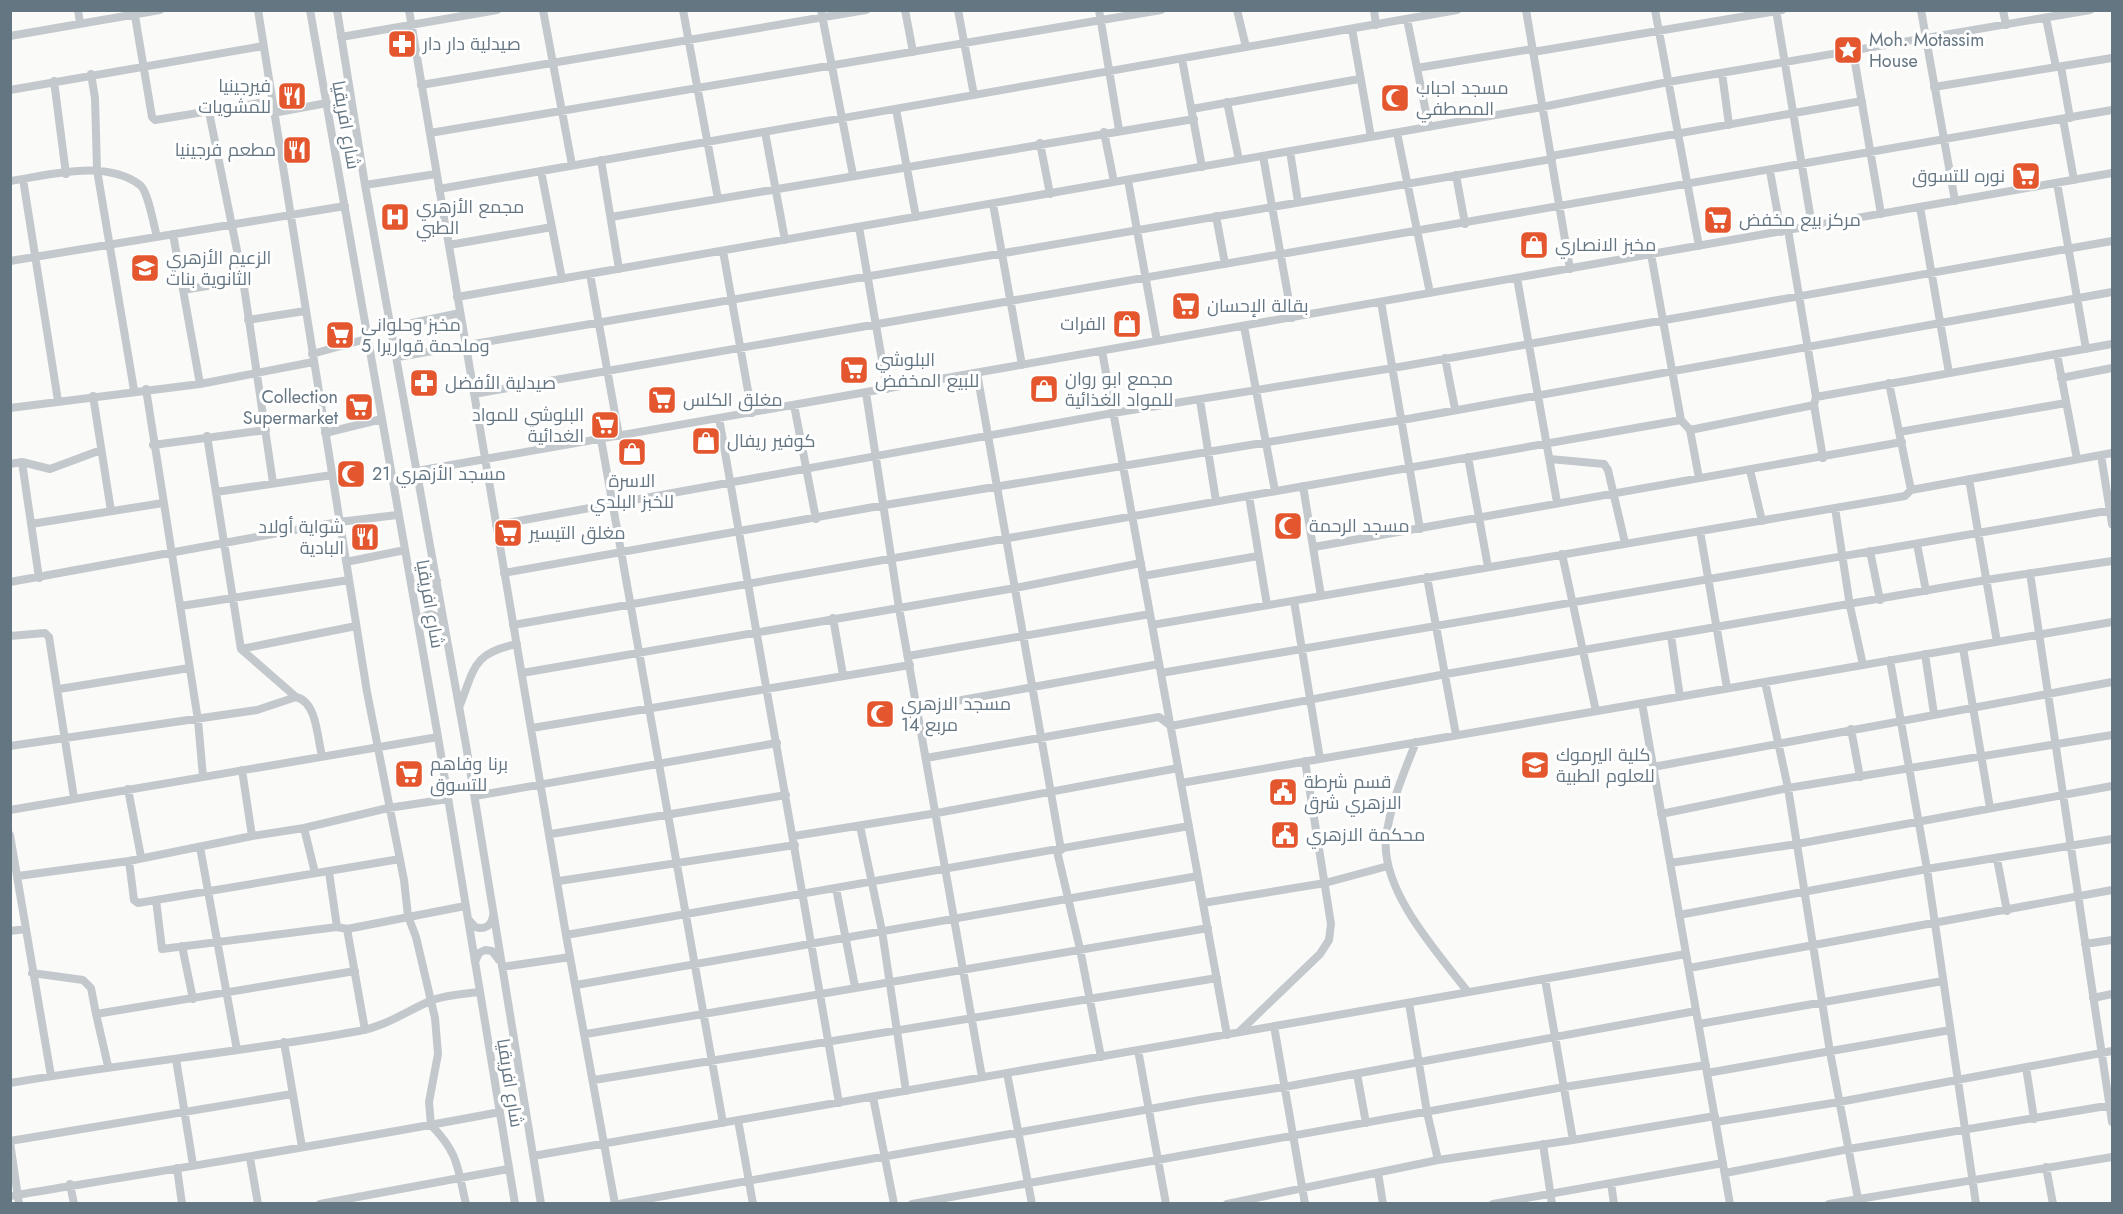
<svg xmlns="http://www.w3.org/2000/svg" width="2123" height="1214" font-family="Jost,Cairo,sans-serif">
<rect width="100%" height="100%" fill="#fafaf8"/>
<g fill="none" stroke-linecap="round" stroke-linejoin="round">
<path stroke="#c3c8cc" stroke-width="8" d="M78,10L80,23
M134,10L152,117L155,120L271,101
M258,10L367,692L404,880L408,916L416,937L435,1018L438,1054L429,1102L431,1125C459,1154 457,1166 466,1204
M310,10L438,737L515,1204
M337,10L365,185L466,745L541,1204
M409,10L566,935L615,1204
M543,10L572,165
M683,10L718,199
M821,10L853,175
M905,10L913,52
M958,10L974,95
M1099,10L1119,130
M1237,10L1246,47
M1374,10L1376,25
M1526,10L1570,269
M1655,10L1699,246
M1776,10L1812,226
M1921,10L1955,201
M2003,10L2006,25
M2046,18L2056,67
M1407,19L1429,127
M1352,29L1371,137
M10,36L160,10
M341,37L497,10
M1853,51L1881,214
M1533,52L1782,10
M1182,59L1202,167
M2061,67L2070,118
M1417,68L1532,49
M1722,73L1729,125
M91,74L95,98L97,170L134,390
M54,81L66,174
M421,85L866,10
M1934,87L2112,58
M10,90L263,46
M1227,102L1239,160
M896,109L916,217
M1192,109L1359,79
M209,112L243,280L273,483
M273,113L327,103
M2063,119L2074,180
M765,132L785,240
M1104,132L1114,182
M430,133L1161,10
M1397,133L1430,293
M1040,143L1050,194
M1290,151L1298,202
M1263,156L1292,318
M1551,156L1862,101
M601,160L619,269
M541,171L562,279
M1770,171L1781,232
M1456,175L1465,224
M23,179L58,401
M1128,180L1157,341
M10,181C51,175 105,159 140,185C148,191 154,226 157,237
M2057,183L2086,349
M365,185L436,174
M439,189L1457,10
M993,204L1022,365
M1920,207L1949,373
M1216,216L1225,264
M611,217L1194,119
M859,227L887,389
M1788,230L1816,397
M173,234L200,384
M449,245L552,227
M723,251L752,413
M1651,254L1681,420
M10,261L345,206
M590,274L619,436
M1517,278L1557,502
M183,290L243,280
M457,297L1542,107L1668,82L2090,10
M1381,302L1420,529
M248,320L305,311
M1244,326L1275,491
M393,327L460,313
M1102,351L1227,1035
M312,354L366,339
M2057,354L2077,459
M398,357L1552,159
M1445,358L1455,409
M977,373L1061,850
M2061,378L2112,368
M1889,383L1911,490
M146,389L198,720L203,777
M866,393L899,608L982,1077
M474,394L2112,110
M93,396L111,511
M1200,400L1216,501
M794,405L816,519
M1814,405L1823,458
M10,408L200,384L313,362
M719,418L839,1103
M1690,430L1699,478
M1899,432L2066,403
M325,433L382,419
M207,436L241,649L296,697
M601,439L723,1123
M153,445L266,430
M2101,455L2112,524
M1468,457L1488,567
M1550,459L1604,464L1608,470L1625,543
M22,462L39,578
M10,464L22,462L50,469L101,450
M1750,470L1762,521
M417,471L2112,173
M1969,479L1997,642
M1303,486L1321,596
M216,492L332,475
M1249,496L1267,605
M1835,508L1850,606L1863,665
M31,524L163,503
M496,525L1113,413L1393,368L2112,241
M1700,531L1727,688
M1917,544L1926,591
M1314,547L1902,442
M1870,551L1880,600
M1562,554L1596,711
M346,562L405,550
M504,573L885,505L1402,420L2112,292
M2030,573L2112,1122
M1143,576L1258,556
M1427,577L1456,735
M10,582L339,522L397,515
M412,584C420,593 432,595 437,581
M1294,601L1320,759
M181,606L349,580
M833,618L843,675
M513,625L1681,420L1690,430L1814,405L1816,397L2112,344
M1152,625L1905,496L1911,490L2112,453
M420,626L423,617L430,614L439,617L444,624
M10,636L45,633L49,637L74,798
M1671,636L1680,697
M1963,648L1990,808
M241,649L356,626
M1925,654L1934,714
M908,656L1150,614
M1890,660L1927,869L1976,1204
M522,673L1015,588L1141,563
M1161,673L2112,510
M1765,682L1788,788L1830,1052L1859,1204
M59,689L189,668
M1642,703L1730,1204
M460,705C475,667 473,653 517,644
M918,708L1159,664
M532,728L910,665
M1851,729L1860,777
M1416,742C1404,772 1390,805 1386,838C1381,891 1437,952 1468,992
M10,746L257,710L296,697C317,702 317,737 322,756
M926,758L1159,717L1171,726L1446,674L1986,580L2112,561
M1653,767L2112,682
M242,770L252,836
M1181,783L2112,622
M128,789L141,857
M475,796L777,743
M10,810L438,737
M1661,814L1788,788L2112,735
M860,826L882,931L906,1091
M304,828L315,873
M551,834L786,795
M10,835L51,1076
M794,836L937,813L1178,768
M200,847L237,1050
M1057,851L1080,949L1101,1057
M1997,859L2007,911
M129,861L134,900L138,903L400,859
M1670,863L1797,844L2112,786
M329,872L337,927L347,929L365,1030
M18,876L129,861L252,836L304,828L388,808L448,799
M559,881L795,845
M836,888L855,987
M156,900L162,949L337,927
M1203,903L1325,883L1388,866
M1679,915L1927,869L2112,839
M468,919L475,927C484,930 492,926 493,916
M347,929L465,906
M10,931L26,929
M566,935L1189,826
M2085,944L2112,940
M182,946L193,999
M475,962L479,953L485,950L492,951L499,960
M502,967L570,957
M1689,968L2112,890
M32,973L83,980L91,988L96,1014L355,971
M1545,979L1573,1140
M576,985L1198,876
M2093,998L2112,994
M1409,1003L1427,1112L1438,1160
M96,1014L108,1066
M1699,1024L1943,981
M1274,1026L1305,1204
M1239,1032L1320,954L1329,940L1331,924L1305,761
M586,1034L1208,928
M284,1042L302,1147
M1138,1050L1166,1204
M176,1059L193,1165
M2026,1067L2034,1119
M1007,1073L1032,1204
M1707,1073L1950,1030
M1357,1074L1366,1123
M594,1080L1217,978
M10,1083C126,1063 243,1052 359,1031C386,1026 405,1012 430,1001C444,995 464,994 479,992
M873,1097L894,1204
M738,1120L753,1204
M1716,1122L1839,1102L2112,1051
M10,1141L292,1094
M10,1142L19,1204
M1543,1144L1552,1204
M533,1156L1686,954
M250,1158L258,1204
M2046,1167L2053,1204
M177,1168L182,1204
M1378,1173L1383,1204
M1725,1173L1849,1149L2112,1105
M1611,1183L1614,1204
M70,1184L74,1204
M10,1196C174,1169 337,1143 500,1112
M320,1204L508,1169
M619,1204L1200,1100L1284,1087L1696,1011
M912,1204L1564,1087L1706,1065
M1227,1204L1438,1160L1573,1140L1715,1116
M1493,1204L1723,1163
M1829,1204L2112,1157"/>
</g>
<defs>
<g id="pharmacy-square" transform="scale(1.5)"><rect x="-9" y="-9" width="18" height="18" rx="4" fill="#e4572e" stroke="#fff"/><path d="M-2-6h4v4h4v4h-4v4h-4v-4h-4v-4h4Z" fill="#fff"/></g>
<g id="sight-square" transform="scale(1.5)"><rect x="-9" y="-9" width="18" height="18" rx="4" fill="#e4572e" stroke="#fff"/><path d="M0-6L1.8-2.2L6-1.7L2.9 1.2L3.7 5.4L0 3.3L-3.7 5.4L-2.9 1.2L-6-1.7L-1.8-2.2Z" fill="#fff"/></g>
<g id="restaurant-square" transform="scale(1.5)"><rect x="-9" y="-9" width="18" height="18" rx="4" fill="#e4572e" stroke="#fff"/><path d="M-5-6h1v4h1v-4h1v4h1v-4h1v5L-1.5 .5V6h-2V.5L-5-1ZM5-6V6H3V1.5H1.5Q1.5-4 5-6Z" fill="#fff"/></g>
<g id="mosque-square" transform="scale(1.5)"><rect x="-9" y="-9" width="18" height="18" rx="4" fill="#e4572e" stroke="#fff"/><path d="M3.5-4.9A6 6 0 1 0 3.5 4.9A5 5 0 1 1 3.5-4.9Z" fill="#fff"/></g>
<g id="supermarket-square" transform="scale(1.5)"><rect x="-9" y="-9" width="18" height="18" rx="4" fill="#e4572e" stroke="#fff"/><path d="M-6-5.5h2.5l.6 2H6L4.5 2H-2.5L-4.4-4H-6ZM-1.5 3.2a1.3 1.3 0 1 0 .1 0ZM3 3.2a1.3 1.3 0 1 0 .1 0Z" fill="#fff"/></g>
<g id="hospital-square" transform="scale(1.5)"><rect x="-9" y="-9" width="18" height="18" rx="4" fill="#e4572e" stroke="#fff"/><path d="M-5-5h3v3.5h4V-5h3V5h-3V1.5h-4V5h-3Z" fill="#fff"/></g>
<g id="shop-square" transform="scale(1.5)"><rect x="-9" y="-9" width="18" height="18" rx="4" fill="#e4572e" stroke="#fff"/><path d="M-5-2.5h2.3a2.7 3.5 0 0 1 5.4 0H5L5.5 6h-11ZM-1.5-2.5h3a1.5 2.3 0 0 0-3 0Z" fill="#fff"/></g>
<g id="school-square" transform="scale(1.5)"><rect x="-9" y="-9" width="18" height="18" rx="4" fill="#e4572e" stroke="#fff"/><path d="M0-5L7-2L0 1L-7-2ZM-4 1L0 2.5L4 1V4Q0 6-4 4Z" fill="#fff"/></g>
<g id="university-square" transform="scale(1.5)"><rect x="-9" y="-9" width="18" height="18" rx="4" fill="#e4572e" stroke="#fff"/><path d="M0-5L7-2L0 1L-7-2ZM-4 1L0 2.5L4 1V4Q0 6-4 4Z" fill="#fff"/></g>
<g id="civic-square" transform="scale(1.5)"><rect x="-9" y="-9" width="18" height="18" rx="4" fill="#e4572e" stroke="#fff"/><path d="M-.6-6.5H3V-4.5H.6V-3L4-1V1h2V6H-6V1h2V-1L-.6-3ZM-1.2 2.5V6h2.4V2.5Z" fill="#fff"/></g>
</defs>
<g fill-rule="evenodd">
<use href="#pharmacy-square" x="402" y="44"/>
<use href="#sight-square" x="1848" y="50"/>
<use href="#restaurant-square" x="292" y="96"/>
<use href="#mosque-square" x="1395" y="98"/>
<use href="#restaurant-square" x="297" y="150"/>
<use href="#supermarket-square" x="2026" y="176"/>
<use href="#hospital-square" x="395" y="217"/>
<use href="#supermarket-square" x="1718" y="220"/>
<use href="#shop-square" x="1534" y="245"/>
<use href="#school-square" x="145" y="268"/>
<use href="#supermarket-square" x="1186" y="306"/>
<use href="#shop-square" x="1127" y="324"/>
<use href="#supermarket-square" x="340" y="335"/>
<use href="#supermarket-square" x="854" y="370"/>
<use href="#pharmacy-square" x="424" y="383"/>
<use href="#shop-square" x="1044" y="389"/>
<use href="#supermarket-square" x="662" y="400"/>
<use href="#supermarket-square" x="359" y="407"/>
<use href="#supermarket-square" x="605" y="425"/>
<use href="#shop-square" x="706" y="441"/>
<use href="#shop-square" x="632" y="452"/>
<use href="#mosque-square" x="351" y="474"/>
<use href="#mosque-square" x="1288" y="526"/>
<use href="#supermarket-square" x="508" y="533"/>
<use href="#restaurant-square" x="365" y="537"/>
<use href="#mosque-square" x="880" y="714"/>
<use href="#university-square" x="1535" y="765"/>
<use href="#supermarket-square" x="409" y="774"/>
<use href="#civic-square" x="1283" y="792"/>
<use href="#civic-square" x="1285" y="835"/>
</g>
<g text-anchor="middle" stroke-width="6" stroke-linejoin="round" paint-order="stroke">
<g font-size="18" fill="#657683" stroke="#fff" text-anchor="start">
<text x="1869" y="46">Moh. Motassim<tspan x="1869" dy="21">House</tspan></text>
<text x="423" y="50">صيدلية دار دار</text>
<text x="271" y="92" text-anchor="end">فيرجينيا<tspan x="271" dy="21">للمشويات</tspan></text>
<text x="1416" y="94">مسجد احباب<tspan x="1416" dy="21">المصطفي</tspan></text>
<text x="276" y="156" text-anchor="end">مطعم فرجينيا</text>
<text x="2005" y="182" text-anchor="end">نوره للتسوق</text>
<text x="416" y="213">مجمع الأزهري<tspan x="416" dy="21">الطبي</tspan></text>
<text x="1739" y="226">مركز بيع مخفض</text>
<text x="1555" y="251">مخبز الانصاري</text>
<text x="166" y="264">الزعيم الأزهري<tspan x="166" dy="21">الثانوية بنات</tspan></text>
<text x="1207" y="312">بقالة الإحسان</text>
<text x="1106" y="330" text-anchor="end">الفرات</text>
<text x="361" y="331">مخبز وحلواني<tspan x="361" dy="21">وملحمة قواريرا 5</tspan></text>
<text x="875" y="366">البلوشي<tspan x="875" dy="21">للبيع المخفض</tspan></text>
<text x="1065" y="385">مجمع ابو روان<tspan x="1065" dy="21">للمواد الغذائية</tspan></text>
<text x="445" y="389">صيدلية الأفضل</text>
<text x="338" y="403" text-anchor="end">Collection<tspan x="338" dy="21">Supermarket</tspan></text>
<text x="683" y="406">مغلق الكلس</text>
<text x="584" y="421" text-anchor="end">البلوشي للمواد<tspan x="584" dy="21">الغدائية</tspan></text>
<text x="727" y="447">كوفير ريفال</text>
<text x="372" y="480">مسجد الأزهري 21</text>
<text x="632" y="487" text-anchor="middle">الاسرة<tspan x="632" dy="21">للخبز البلدي</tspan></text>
<text x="1309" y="532">مسجد الرحمة</text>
<text x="344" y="533" text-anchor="end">شواية أولاد<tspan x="344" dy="21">البادية</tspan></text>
<text x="529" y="539">مغلق التيسير</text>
<text x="901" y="710">مسجد الازهري<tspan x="901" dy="21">مربع 14</tspan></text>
<text x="1556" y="761">كلية اليرموك<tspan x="1556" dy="21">للعلوم الطبية</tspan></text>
<text x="430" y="770">برنا وفاهم<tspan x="430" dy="21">للتسوق</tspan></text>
<text x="1304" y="788">قسم شرطة<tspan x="1304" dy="21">الازهري شرق</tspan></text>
<text x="1306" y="841">محكمة الازهري</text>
</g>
<g font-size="18" fill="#657683" stroke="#fff">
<text transform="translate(346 125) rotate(80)" y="6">شارع افريقيا</text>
<text transform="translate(430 604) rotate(80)" y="6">شارع افريقيا</text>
<text transform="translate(510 1083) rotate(81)" y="6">شارع افريقيا</text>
</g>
</g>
<rect width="2123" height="1214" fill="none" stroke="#657683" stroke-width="24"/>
</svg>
